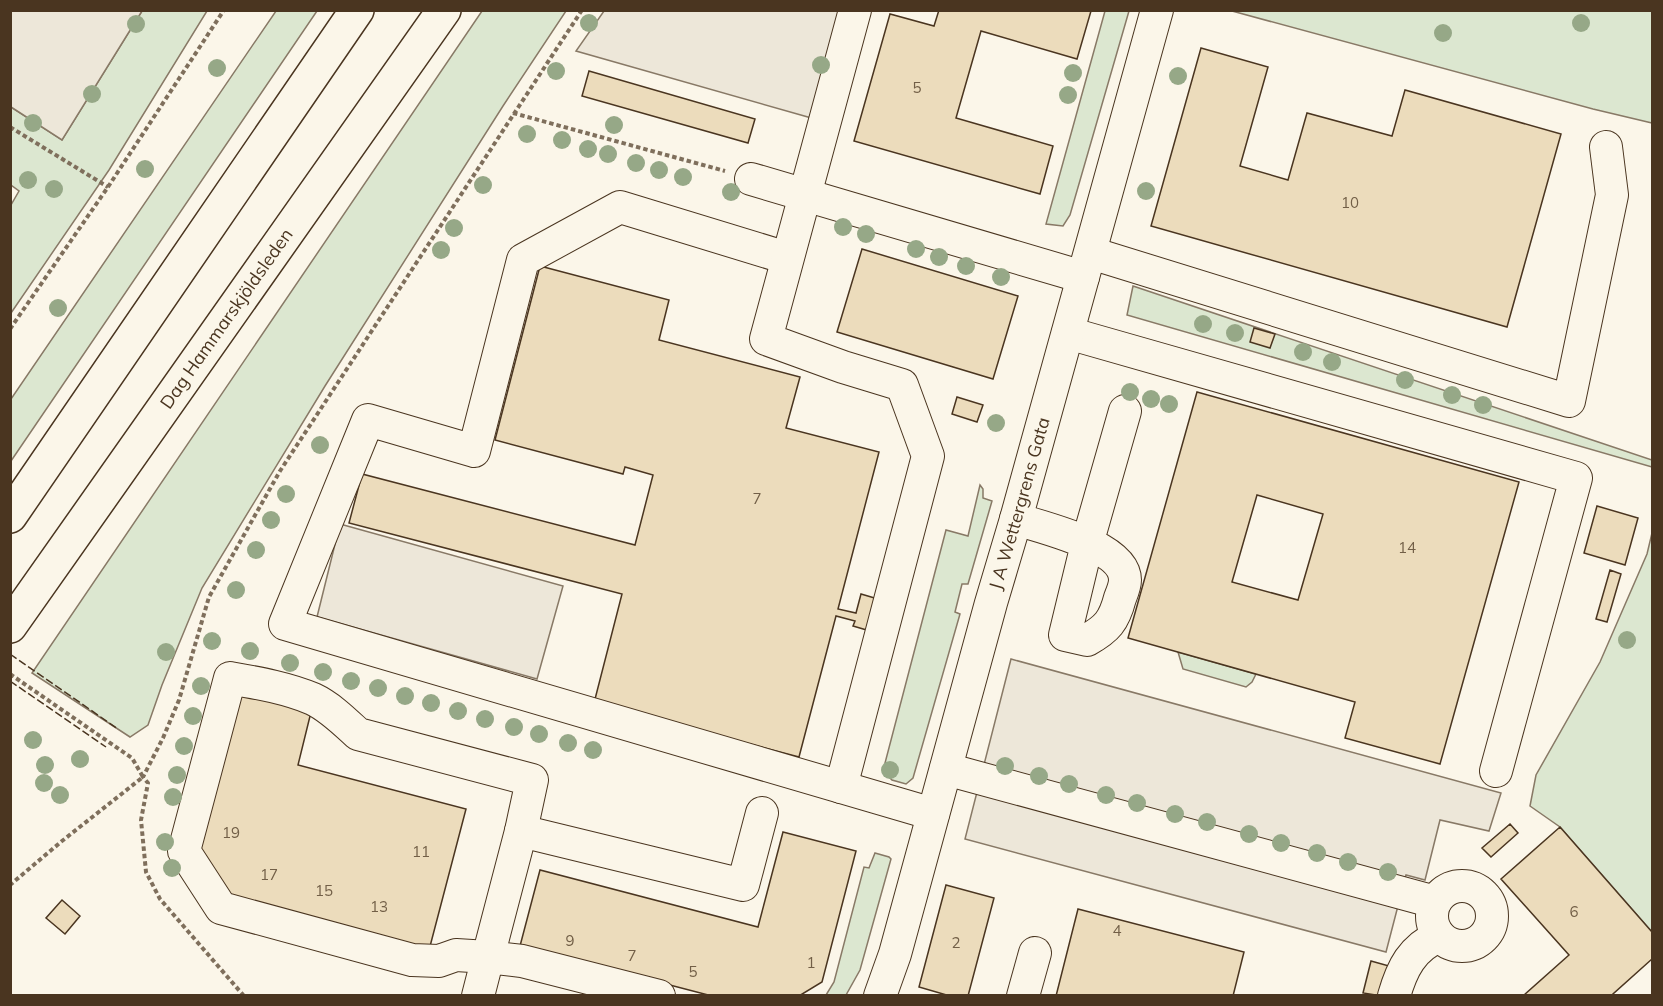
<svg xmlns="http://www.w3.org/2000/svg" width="1663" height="1006" font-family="Mulish,sans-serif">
<rect width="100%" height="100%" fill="#fbf6e9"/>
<path fill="#dce7d0" stroke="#887966" stroke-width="1.5" d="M142,11H207L109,170L11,313V205L19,191L11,185V107L62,140Z
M276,11H317L11,461V399Z
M482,11H566L503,106L325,386L202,588L162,685L148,725L130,737L32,673Z
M1105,11H1129L1070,215L1063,226L1046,224Z
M1232,11H1652V123L1593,109Z
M1133,286L1652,460V467L1127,315Z
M980,485L983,489V498L992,501L968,584H962L955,612L960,614L913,778L906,784L892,780L887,775L885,763L946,530L968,536Z
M1652,533V932L1560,827L1530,806L1536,775L1600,662L1647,554Z
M1178,652L1256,674L1252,682L1246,687L1183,669Z
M875,853L889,857L891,859L860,970L846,995H826L834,982L864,867L869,868Z"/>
<path fill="#ede7d9" stroke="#887966" stroke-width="1.5" d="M10,11H142L62,140L11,107Z
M604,11H844L815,119L576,51Z
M340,524L563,586L537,679L317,617Z
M1011,659L1501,793L1489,831L1440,820L1425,880L1406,875L1386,952L965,839Z"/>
<path fill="#ecdcbc" stroke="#4a3520" stroke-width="1.5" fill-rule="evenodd" d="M939,10L1091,11L1077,59L981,31L956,118L1053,146L1040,194L854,141L890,14L934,26Z
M1201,48L1268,67L1240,166L1288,180L1307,113L1392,136L1405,90L1561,134L1507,327L1151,226Z
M589,71L755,119L748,143L582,96Z
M862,249L1018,296L993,379L837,332Z
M540,266L669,300L659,340L800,377L786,428L879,452L838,609L856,613L861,594L878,599L870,631L853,626L855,621L836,616L799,757L594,703L622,594L349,523L362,474L635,545L653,475L625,467L623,474L495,440Z
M1254,328L1275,334L1270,348L1250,342Z
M1197,392L1519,482L1440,764L1345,738L1355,702L1128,638ZM1257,495L1323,514L1298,600L1232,582Z
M957,397L983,405L977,422L952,414Z
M1597,506L1638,518L1625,565L1584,553Z
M1610,570L1621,574L1607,622L1596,619Z
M232,687L312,708L298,765L466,809L428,954L218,901L190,850Z
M1510,824L1518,833L1491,857L1482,848Z
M1560,827L1652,932V959L1613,994L1614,996H1523L1569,955L1501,879Z
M783,832L856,851L822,982L799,996H712L520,946L540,870L758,927Z
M946,885L994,898L968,996H950L919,987Z
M62,900L80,916L65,934L46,918Z
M1078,909L1244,952L1233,996H1056Z
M1371,961L1389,966L1382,996L1363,993Z"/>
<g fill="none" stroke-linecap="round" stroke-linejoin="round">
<g stroke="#4a3520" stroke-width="34">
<g id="minor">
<path d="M751,179L1083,277"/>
<path d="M1091,253L1569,401L1612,195L1606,147"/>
<path d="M787,258L620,207L523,260L474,451L368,420L285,624L933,814"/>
<path d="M1068,333L1576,478L1496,771"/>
<path d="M1016,519C1043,528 1125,546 1125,580C1125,586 1122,593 1120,598C1114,621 1107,629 1087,640L1065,635L1087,544L1125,411"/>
<path d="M230,678C258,683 287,688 313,699C330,707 345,722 358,734L532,780L521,831L488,957L456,955L439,961L412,960L221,908L184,851Z"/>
<path d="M946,769L1435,902"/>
<path d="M841,787L928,456L902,385L843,367L766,339L855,10"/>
<path d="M521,831L743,885L762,813"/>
<circle cx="1462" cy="916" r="30"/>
<path d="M478,996L488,957L522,961L659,996"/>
<path id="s1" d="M880,996L895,954L991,603L1016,519L1157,10"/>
<path d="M1023,996L1035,953"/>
<path d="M1394,996C1402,968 1412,948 1439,936"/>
</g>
</g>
<g stroke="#4a3520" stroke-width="36">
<g id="major">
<path d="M10,516L357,10"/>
<path id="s2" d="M10,626L444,10"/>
</g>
</g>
<path stroke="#7f6f5c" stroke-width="4" stroke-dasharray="4.5 3" stroke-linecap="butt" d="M513,113L725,171
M10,127L108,187
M10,329L108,187L224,10
M10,674L132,758L143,777L62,841L10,885
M244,996L160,899L146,872L141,820L148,783L143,777L163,738L179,700L209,597L280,471L582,10"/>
<use href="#minor" stroke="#fbf6e9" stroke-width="32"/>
<use href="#major" stroke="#fbf6e9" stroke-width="33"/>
<path stroke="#4a3520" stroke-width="1.5" stroke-dasharray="8 3" stroke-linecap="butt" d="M10,654L118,729
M10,681L106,747"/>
</g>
<g fill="#96a887">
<circle cx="589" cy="23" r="9"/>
<circle cx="1581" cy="23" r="9"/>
<circle cx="136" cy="24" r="9"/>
<circle cx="1443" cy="33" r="9"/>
<circle cx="821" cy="65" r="9"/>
<circle cx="217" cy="68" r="9"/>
<circle cx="556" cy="71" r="9"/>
<circle cx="1073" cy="73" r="9"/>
<circle cx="1178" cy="76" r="9"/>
<circle cx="92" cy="94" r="9"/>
<circle cx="1068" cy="95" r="9"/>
<circle cx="33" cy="123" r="9"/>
<circle cx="614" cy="125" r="9"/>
<circle cx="527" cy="134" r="9"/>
<circle cx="562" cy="140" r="9"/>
<circle cx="588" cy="149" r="9"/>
<circle cx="608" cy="154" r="9"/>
<circle cx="636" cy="163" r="9"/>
<circle cx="145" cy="169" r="9"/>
<circle cx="659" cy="170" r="9"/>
<circle cx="683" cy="177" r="9"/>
<circle cx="28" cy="180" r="9"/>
<circle cx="483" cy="185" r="9"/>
<circle cx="54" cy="189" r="9"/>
<circle cx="1146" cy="191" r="9"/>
<circle cx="731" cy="192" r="9"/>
<circle cx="843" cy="227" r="9"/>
<circle cx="454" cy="228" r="9"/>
<circle cx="866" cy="234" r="9"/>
<circle cx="916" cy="249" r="9"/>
<circle cx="441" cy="250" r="9"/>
<circle cx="939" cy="257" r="9"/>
<circle cx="966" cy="266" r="9"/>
<circle cx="1001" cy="277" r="9"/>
<circle cx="58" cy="308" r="9"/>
<circle cx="1203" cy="324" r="9"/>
<circle cx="1235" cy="333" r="9"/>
<circle cx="1303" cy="352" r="9"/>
<circle cx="1332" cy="362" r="9"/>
<circle cx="1405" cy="380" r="9"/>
<circle cx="1130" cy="392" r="9"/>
<circle cx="1452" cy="395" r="9"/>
<circle cx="1151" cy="399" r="9"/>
<circle cx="1169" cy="404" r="9"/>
<circle cx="1483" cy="405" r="9"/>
<circle cx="996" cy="423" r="9"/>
<circle cx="320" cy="445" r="9"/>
<circle cx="286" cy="494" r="9"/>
<circle cx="271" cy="520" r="9"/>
<circle cx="256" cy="550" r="9"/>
<circle cx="236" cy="590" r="9"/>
<circle cx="1627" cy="640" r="9"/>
<circle cx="212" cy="641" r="9"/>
<circle cx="250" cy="651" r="9"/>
<circle cx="166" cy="652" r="9"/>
<circle cx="290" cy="663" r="9"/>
<circle cx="323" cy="672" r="9"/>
<circle cx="351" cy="681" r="9"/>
<circle cx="201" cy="686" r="9"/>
<circle cx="378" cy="688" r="9"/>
<circle cx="405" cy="696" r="9"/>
<circle cx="431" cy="703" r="9"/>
<circle cx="458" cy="711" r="9"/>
<circle cx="193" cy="716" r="9"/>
<circle cx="485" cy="719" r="9"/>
<circle cx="514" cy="727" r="9"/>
<circle cx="539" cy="734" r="9"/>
<circle cx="33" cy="740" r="9"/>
<circle cx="568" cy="743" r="9"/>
<circle cx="184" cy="746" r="9"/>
<circle cx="593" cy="750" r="9"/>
<circle cx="80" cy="759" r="9"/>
<circle cx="45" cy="765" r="9"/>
<circle cx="1005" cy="766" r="9"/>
<circle cx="890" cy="770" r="9"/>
<circle cx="177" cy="775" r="9"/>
<circle cx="1039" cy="776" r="9"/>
<circle cx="44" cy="783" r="9"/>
<circle cx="1069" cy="784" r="9"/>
<circle cx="60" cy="795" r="9"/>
<circle cx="1106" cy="795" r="9"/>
<circle cx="173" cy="797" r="9"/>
<circle cx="1137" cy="803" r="9"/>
<circle cx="1175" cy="814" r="9"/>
<circle cx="1207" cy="822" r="9"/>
<circle cx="1249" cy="834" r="9"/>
<circle cx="165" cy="842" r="9"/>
<circle cx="1281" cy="843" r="9"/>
<circle cx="1317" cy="853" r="9"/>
<circle cx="1348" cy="862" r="9"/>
<circle cx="172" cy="868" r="9"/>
<circle cx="1388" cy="872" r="9"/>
</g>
<g text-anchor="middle" stroke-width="4.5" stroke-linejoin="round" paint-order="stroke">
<g font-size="15" fill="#725f47">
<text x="917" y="93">5</text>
<text x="1350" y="208">10</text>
<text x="757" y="504">7</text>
<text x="1407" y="553">14</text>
<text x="231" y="838">19</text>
<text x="421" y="857">11</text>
<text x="269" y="880">17</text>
<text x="324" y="896">15</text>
<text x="379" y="912">13</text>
<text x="1574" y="917">6</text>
<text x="1117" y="936">4</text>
<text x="570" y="946">9</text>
<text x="956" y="948">2</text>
<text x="632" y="961">7</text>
<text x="811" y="968">1</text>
<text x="693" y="977">5</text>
</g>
<g font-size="18" fill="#4a3520" stroke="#fbf6e9">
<text dy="6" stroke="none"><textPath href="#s2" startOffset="376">Dag Hammarskjöldsleden</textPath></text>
<text dy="6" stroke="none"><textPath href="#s1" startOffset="512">J A Wettergrens Gata</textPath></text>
</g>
</g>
<rect width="1663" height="1006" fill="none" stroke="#4a3520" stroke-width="24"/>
</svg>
